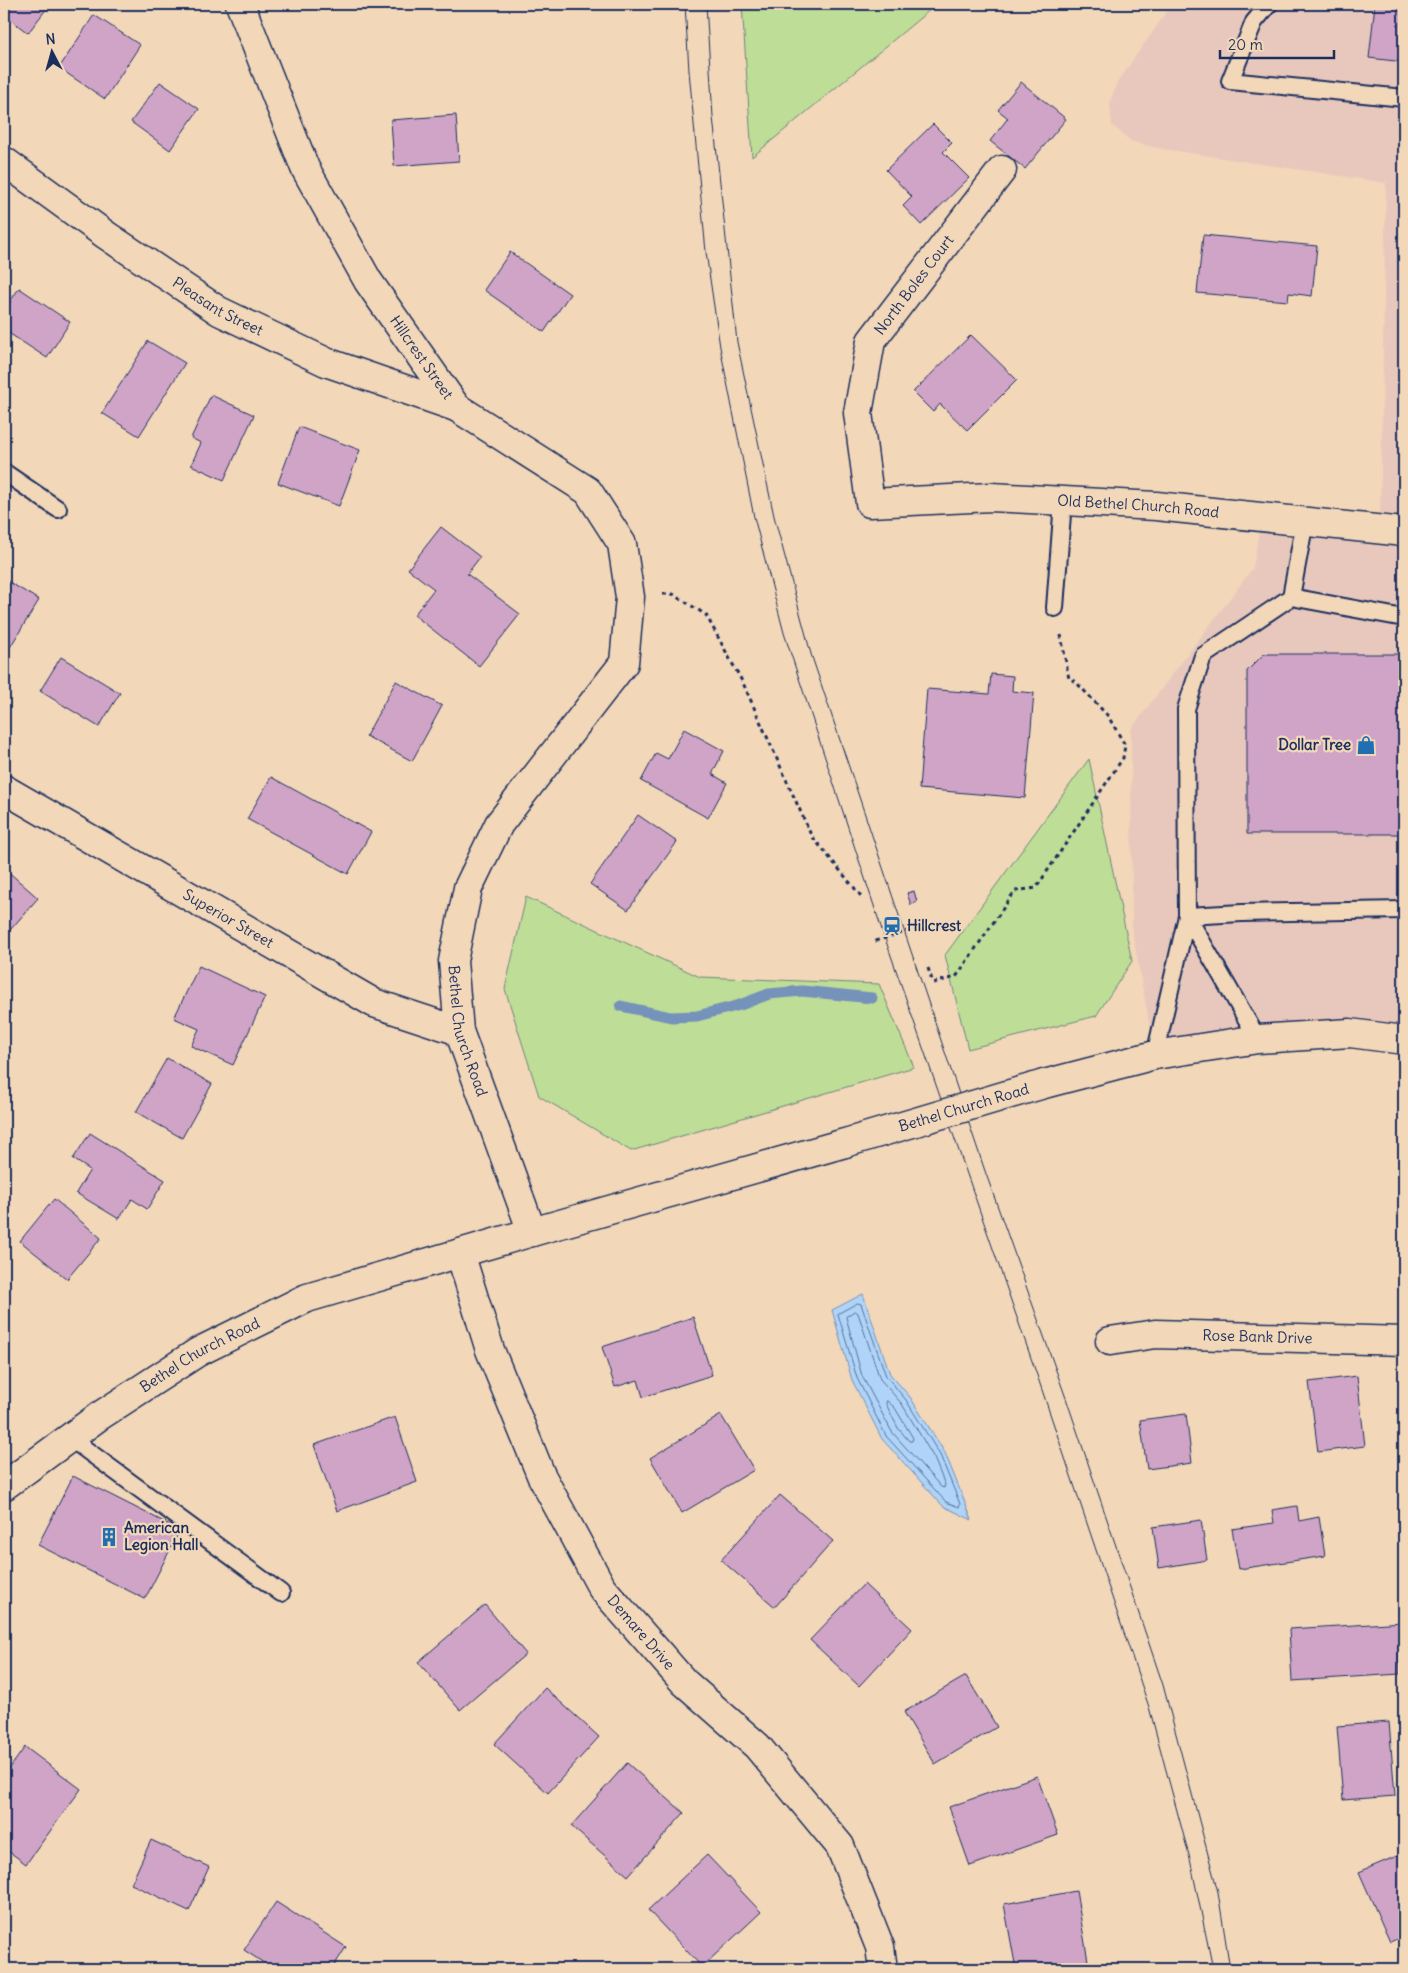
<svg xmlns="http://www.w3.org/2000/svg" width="1408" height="1973" font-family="Delius,sans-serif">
<rect width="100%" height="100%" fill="#f2d7b9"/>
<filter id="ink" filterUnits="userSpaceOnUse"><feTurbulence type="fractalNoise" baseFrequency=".02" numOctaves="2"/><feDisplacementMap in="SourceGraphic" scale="10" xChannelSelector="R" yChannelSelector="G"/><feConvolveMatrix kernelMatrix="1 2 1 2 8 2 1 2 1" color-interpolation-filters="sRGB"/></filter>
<g filter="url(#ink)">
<path fill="#e8c8bd" d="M1172,4H1404V1040L1155,1055L1132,930L1131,729L1253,568L1261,517L1380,529L1386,183L1157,148L1131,141L1112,125L1110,102L1117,83Z"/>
<path fill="#bedd96" stroke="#6c867a" d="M742,4H937L752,157Z
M1089,759L1132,961L1096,1016L968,1049L945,955Z
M526,897L700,977L879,984L914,1067L631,1151L539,1096L505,989Z"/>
<path fill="#afd4f8" stroke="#7492ba" d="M863,1294L890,1374L910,1397L945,1453L972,1520L943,1506L882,1439L852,1380L832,1310Z"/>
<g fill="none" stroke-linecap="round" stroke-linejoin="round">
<path stroke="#56719c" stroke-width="1" d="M858,1303L861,1304L886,1376L906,1400L940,1455L960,1504L959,1507L946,1502L886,1436L857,1378L838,1314Z
M855,1311L858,1313L880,1379L902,1404L934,1458L945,1485L944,1488L941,1487L892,1432L862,1376L846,1317Z
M887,1401L895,1408L913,1438L912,1441H909L898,1428L886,1404Z"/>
<path stroke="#7492ba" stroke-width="11" d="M621,1006L671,1017L697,1016L740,1005L769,994L802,991L872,998"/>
</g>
<path fill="#d0a4c7" stroke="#1b2f5e" d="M4,4H50L28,33L4,15Z
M1375,4H1404V62L1369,58Z
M94,15L140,45L105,99L59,68Z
M160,82L199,109L170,150L131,122Z
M1021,82L1066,119L1025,169L990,141L1008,118L998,110Z
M456,115L459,161L394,166L391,120Z
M933,124L952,143L943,152L969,178L921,225L903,206L912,197L886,170Z
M1203,235L1317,246L1312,296L1289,293L1288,301L1197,293Z
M510,252L570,294L544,332L484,290Z
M19,288L70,322L47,358L4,330V311Z
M971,335L1017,380L967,430L940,404L933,412L913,392Z
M148,341L185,363L139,436L102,413Z
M211,395L254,415L224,480L191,465L201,443L191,438Z
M299,427L360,450L339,506L278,483Z
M441,527L480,557L467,574L520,614L479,666L414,615L434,589L408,569Z
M4,579L39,600L4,657Z
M1264,654H1404V834H1247V671Z
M61,657L120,693L99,727L40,691Z
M991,674L1013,676L1012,691L1034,693L1025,798L919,789L927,689L989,694Z
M396,681L442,706L412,761L366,736Z
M684,729L724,751L712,774L727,783L708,818L641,781L656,753L668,759Z
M271,777L371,832L348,874L247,819Z
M638,815L677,842L628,910L590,884Z
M4,868L38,898L4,937Z
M914,891L917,902L911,905L907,893Z
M199,966L265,997L233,1065L191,1046L199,1029L174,1018Z
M167,1058L212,1084L182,1138L136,1112Z
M90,1133L165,1180L147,1209L132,1199L119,1219L76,1193L90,1170L73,1159Z
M54,1199L101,1238L67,1279L20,1241Z
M693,1317L712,1375L643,1397L638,1380L615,1387L602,1347Z
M1357,1376L1365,1446L1318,1452L1309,1382Z
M1186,1414L1192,1463L1147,1469L1140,1420Z
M721,1415L754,1470L682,1513L650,1458Z
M395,1417L417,1482L337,1511L314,1445Z
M73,1476L180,1530L145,1599L38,1545Z
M780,1495L833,1541L775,1607L721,1560Z
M1297,1506L1299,1521L1319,1517L1325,1556L1239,1569L1232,1529L1274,1523L1272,1510Z
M1201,1520L1207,1560L1159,1568L1153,1527Z
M864,1584L912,1629L859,1686L810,1640Z
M485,1605L526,1654L460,1710L418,1662Z
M1404,1622V1650H1399L1400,1674L1292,1681L1289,1629Z
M966,1676L997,1727L935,1764L904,1712Z
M545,1688L599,1737L548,1793L494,1744Z
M1389,1722L1395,1796L1343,1800L1337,1726Z
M25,1747L81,1789L26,1864L4,1848V1776Z
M627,1763L684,1813L628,1876L571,1826Z
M1037,1776L1058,1835L970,1866L949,1807Z
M151,1840L209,1867L189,1911L131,1884Z
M1404,1853V1936L1390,1942L1359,1872Z
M707,1855L761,1912L702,1967L648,1910Z
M1076,1891L1088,1961L1040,1969H1016L1004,1904Z
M276,1902L346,1947L332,1969H273L244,1950Z"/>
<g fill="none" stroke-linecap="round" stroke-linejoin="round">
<g stroke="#1b2f5e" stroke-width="20">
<path id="lane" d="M1269,4L1254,22L1230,81L1404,98
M4,472L58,509
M1291,597L1305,521
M1055,608L1063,501
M1187,916L1242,913L1404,910
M1187,916L1258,1039
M1155,1055L1187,916L1186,709L1203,656L1291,597L1404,618
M70,1438L281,1593"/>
</g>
<g stroke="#1b2f5e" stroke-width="31">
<g id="street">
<path id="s1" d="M4,161L106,235L219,311L326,362L456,407"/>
<path id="s2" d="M1002,170L871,341L858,413L870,503L991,497L1156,506L1404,532"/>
<path id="s3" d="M4,789L374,1003L459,1031"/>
<path id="s4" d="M460,1253L490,1350L541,1475L602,1588L684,1682L757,1746L840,1846L880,1947L883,1969"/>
<path id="s5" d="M1110,1341L1155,1334L1404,1341"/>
</g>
</g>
<g stroke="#1b2f5e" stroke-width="31">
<g id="secondary">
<path id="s6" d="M240,4L305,168L368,281L456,407L588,491L622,544L630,597L624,663L499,824L468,888L453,961L459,1031L532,1232"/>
<path d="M1044,1084L1155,1055L1258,1039L1350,1033L1404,1040"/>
<path id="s7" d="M4,1486L98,1417L198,1352L307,1298L532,1232L845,1143"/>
</g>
</g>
<path stroke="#1b2f5e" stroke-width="3" stroke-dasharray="4 4" stroke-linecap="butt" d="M663,594H673L706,615L743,683L811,835L861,896
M875,941L915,929
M928,968L933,983L956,977L1015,891L1036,888L1123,758L1125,745L1108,716L1075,681L1069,679L1061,635"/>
<use href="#lane" stroke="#f2d7b9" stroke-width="16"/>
<use href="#street" stroke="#f2d7b9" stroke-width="28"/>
<use href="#secondary" stroke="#f2d7b9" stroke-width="28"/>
<path stroke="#1b2f5e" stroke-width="1" d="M685,4L689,71L706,252L720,347L754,517L784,633L880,924L1039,1381L1149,1707L1190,1859L1213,1969
M706,4L713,117L737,342L774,516L811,654L985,1171L1067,1401L1163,1685L1218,1892L1230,1969"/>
<g stroke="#1b2f5e" stroke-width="31" stroke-linecap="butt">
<g id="secondary-bridge">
<path id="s8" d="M845,1143L1044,1084"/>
</g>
</g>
<use href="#secondary-bridge" stroke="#f2d7b9" stroke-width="28"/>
</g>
</g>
<defs>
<g id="shop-bare" transform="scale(1.5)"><path d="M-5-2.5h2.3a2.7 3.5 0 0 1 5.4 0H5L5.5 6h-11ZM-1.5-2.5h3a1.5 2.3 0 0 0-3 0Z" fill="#1f6fb2" stroke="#f2d7b9" stroke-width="2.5" paint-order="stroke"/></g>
<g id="station-bare" transform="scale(1.5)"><path d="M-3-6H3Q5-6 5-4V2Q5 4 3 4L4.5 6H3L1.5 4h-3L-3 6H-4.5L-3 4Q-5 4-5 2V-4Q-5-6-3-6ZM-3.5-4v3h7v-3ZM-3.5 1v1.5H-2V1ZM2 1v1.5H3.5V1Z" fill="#1f6fb2" stroke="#f2d7b9" stroke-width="2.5" paint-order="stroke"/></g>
<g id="building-bare" transform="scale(1.5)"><path d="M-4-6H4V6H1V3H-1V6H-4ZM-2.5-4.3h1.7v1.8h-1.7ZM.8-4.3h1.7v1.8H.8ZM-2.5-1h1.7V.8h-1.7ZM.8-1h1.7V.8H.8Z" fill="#1f6fb2" stroke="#f2d7b9" stroke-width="2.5" paint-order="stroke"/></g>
</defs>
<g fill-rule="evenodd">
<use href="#shop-bare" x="1366" y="745"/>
<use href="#station-bare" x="892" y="926"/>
<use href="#building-bare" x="109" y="1537"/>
</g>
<g text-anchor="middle" stroke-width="4.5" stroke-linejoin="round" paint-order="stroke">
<g font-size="15" fill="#1b2f5e" stroke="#f2d7b9">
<text transform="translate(914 285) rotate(-53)" y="5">North Boles Court</text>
<text dy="5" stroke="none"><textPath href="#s1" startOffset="259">Pleasant Street</textPath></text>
<text dy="5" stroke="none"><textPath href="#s6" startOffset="399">Hillcrest Street</textPath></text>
<text dy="5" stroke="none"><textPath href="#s2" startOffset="648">Old Bethel Church Road</textPath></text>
<text dy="5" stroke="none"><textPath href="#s3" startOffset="259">Superior Street</textPath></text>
<text dy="5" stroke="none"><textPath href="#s6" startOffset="1220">Bethel Church Road</textPath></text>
<text dy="5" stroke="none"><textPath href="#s8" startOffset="124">Bethel Church Road</textPath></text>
<text dy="5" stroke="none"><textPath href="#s5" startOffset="148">Rose Bank Drive</textPath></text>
<text dy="5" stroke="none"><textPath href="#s7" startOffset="236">Bethel Church Road</textPath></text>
<text dy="5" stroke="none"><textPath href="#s4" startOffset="424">Demare Drive</textPath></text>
</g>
<g font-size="15" font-weight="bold" fill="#1b2f5e" stroke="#f2d7b9" text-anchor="start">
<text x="1351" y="750" text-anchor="end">Dollar Tree</text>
<text x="907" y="931">Hillcrest</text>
<text x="124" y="1533">American<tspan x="124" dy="17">Legion Hall</tspan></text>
</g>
</g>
<rect width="1408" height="1973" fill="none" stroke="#f2d7b9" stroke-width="20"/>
<rect x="10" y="10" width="1388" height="1953" fill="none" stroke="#1b2f5e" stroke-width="2" filter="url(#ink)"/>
<g transform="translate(52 52) rotate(354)" stroke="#f2d7b9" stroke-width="4" paint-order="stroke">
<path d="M0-4L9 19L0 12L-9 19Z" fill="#1b2f5e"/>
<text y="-8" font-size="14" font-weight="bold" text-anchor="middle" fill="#1b2f5e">N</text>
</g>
<path d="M1220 50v8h114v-8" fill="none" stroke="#1b2f5e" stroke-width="2.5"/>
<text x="1228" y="50" font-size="15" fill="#1b2f5e" stroke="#f2d7b9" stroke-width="4" paint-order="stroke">20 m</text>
</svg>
